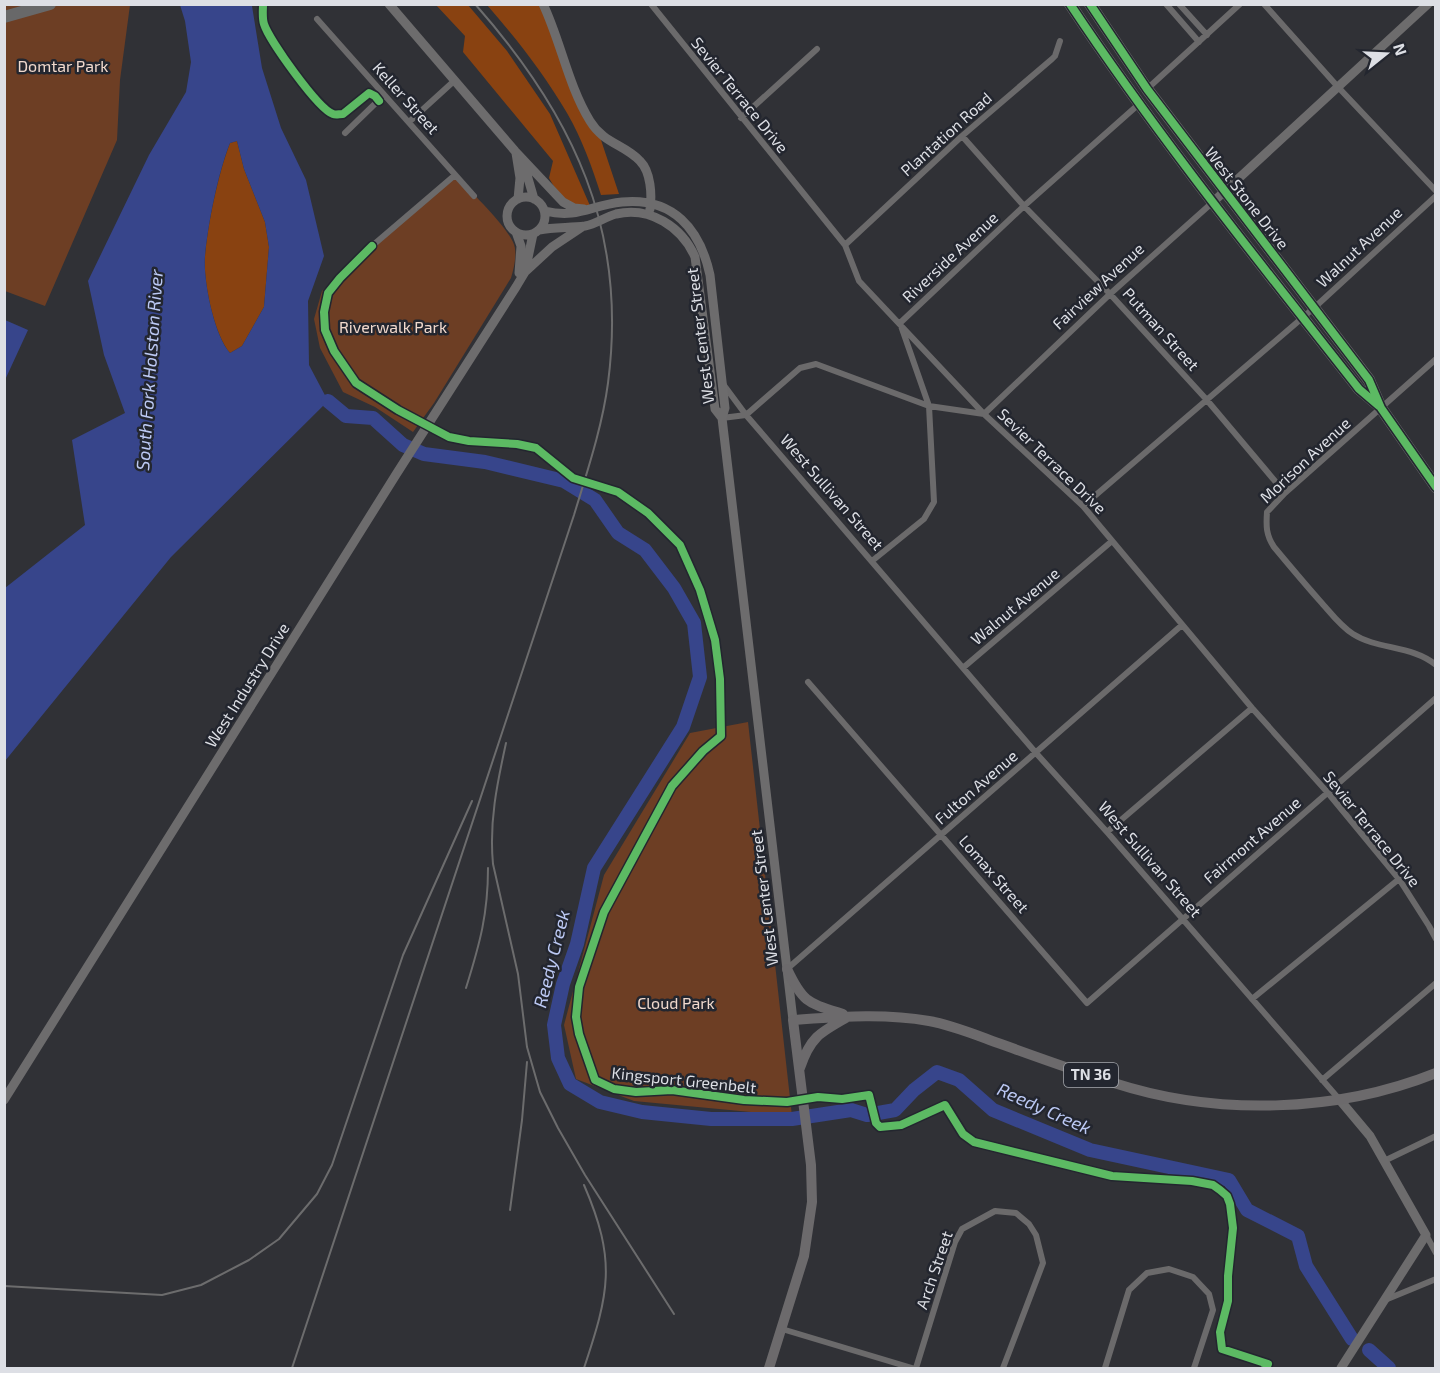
<svg xmlns="http://www.w3.org/2000/svg" width="1440" height="1373" font-family="'Exo 2',sans-serif">
<rect width="100%" height="100%" fill="#303136"/>
<path fill="#6d3e24" d="M5,5H130L120,80L117,140L45,306L5,291Z
M455,175C470,191 504,223 513,242C518,252 514,268 511,278L434,403L413,432L375,407L343,392L320,348L314,319L322,291Z
M748,722L792,1116L634,1101L576,1079L564,1025L604,875L690,733Z"/>
<path fill="#894211" d="M436,5H468L507,51L550,114L591,208L563,202L549,178L553,161L463,52L465,36Z
M487,5H543L569,76L599,134L619,194L601,195C592,167 582,139 567,113C544,74 516,38 487,5Z
M237,141L244,169L265,222L269,247L264,307L242,346L230,353C214,334 203,281 205,256C208,223 218,174 230,143Z"/>
<path fill="#37458b" fill-rule="evenodd" d="M180,5L252,6L262,68L281,128L306,180L324,256L308,301L309,365L328,401L171,557L5,761V588L85,525L72,440L125,413L104,355L88,281L149,155L186,92L191,62L185,21ZM237,141L244,169L265,222L269,247L264,307L242,346L230,353C214,335 203,280 205,256C208,223 218,173 230,143Z
M5,320L28,330L5,380Z"/>
<g fill="none" stroke-linecap="round" stroke-linejoin="round">
<path stroke="#37458b" stroke-width="14" d="M328,401L346,416L373,418L403,445L424,454L485,462L564,481L595,500L618,533L645,550L674,588L694,623L700,677L683,727L594,868L577,944L563,984L554,1025L558,1058L570,1084L600,1102L642,1112L711,1119H792L851,1110L867,1115L895,1110L914,1090L937,1072L959,1080L993,1110L1090,1150L1229,1180L1247,1210L1298,1236L1306,1266L1352,1339
M1369,1350L1389,1368"/>
<path stroke="#6b6a6b" stroke-width="6" d="M651,4L845,245L859,281L984,414L1083,506L1252,708L1328,793L1399,879L1429,926L1436,939
M1166,4L1199,42
M1179,4L1207,35
M1264,4L1338,87L1436,191
M317,19L474,196
M1147,89L1240,4
M741,118L817,49
M409,122L454,81
M345,133L384,95
M962,136L1024,206L1110,294L1206,399L1285,493
M845,245L962,136L1052,59L1055,56L1060,41
M372,246L455,175
M1436,359L1285,493L1267,512C1266,526 1266,535 1274,547C1289,565 1304,583 1320,601C1330,612 1340,626 1353,634C1378,650 1412,645 1436,665
M723,384L746,415L1036,753L1107,832L1339,1099
M746,415L800,368L816,364L929,406L984,414L1110,294L1213,202
M722,418L746,415
M1083,506L1315,307L1436,196
M872,561L924,519L934,502L929,406L900,323L1024,206L1139,104
M964,667L1112,541
M808,682L1087,1003L1436,698
M1107,832L1252,708
M787,969L1182,625
M1252,999L1399,879
M1322,1080L1436,983
M1384,1161L1436,1136
M1426,1235L1436,1253
M1385,1300L1436,1279
M782,1329L912,1368
M916,1368L955,1242L962,1229L995,1211L1016,1213L1029,1224L1036,1235L1043,1263L1003,1368
M1105,1368L1129,1290L1147,1273L1169,1269L1193,1277L1209,1294L1213,1310L1194,1368"/>
<path stroke="#6d6c6d" stroke-width="9" d="M389,4L515,151L563,202L574,208L584,209
M543,4C561,42 568,85 590,121C604,144 624,144 640,161C651,172 652,195 650,209
M516,153L520,178L518,199
M523,161L534,199
M507 216a19 19 0 1 1 38 0a19 19 0 1 1-38 0Z
M1213,202L1428,4
M545,211C578,219 591,205 622,202C673,197 700,229 710,275L725,408L722,418L793,1020
M539,230C554,227 570,228 585,226C596,224 605,217 616,214C650,206 682,227 695,257L715,409L722,418
M516,232L521,246L519,273
M525,272L552,247L582,227
M1339,1099L1370,1136L1426,1235L1341,1368
M4,1100L397,473L516,287L525,272L533,234"/>
<path stroke="#6c6a6c" stroke-width="10" d="M787,969C803,1003 808,1003 843,1014
M800,1068C810,1038 819,1033 846,1018
M769,1368L804,1256L812,1202L811,1165L793,1020C838,1017 883,1013 929,1021C952,1025 976,1035 998,1043C1037,1057 1075,1071 1114,1083C1216,1116 1336,1113 1436,1073"/>
<path stroke="#686869" stroke-width="12" d="M1070,4C1159,138 1260,263 1359,389L1378,405
M1090,4L1147,89L1369,380L1381,408L1436,487
M4,17L50,4"/>
<path stroke="#6c6c6d" stroke-width="2" d="M506,743C497,784 489,822 493,864L518,974L527,1047L540,1092L558,1128L585,1175L674,1314
M466,988C480,943 488,914 488,868
M510,1210L522,1120L527,1062
M4,1286L162,1295L201,1285L249,1260L279,1239L317,1194L332,1165L403,955L472,801
M292,1368L574,515C587,472 602,428 608,383C628,231 574,116 475,4
M584,1368C609,1293 617,1261 584,1185"/>
<g stroke="#23262f" stroke-width="11">
<path id="cycleway" d="M263,4C263,10 262,18 264,24C269,40 318,109 333,114C336,115 339,114 343,114L369,93L375,96L379,101
M1070,4C1159,138 1260,263 1359,389L1379,406
M1090,4L1147,89L1369,380L1381,408L1436,487
M372,246L340,278L328,293L324,312L325,330L334,351L356,383L398,410L449,437L469,441L517,444L536,448L573,478L618,492L648,513L680,545L700,590L715,640L720,679L721,736L703,751L672,786L604,912L579,987L576,1017L579,1034L595,1080L614,1089L636,1092L672,1090L744,1100L787,1102L818,1097L842,1099L869,1095L876,1123L880,1127L901,1125L945,1105L963,1134L974,1142L1112,1176L1192,1181L1213,1185L1220,1190L1227,1196L1230,1204L1233,1228L1228,1276V1301L1220,1332L1222,1349L1268,1364L1265,1368"/>
</g>
<use href="#cycleway" stroke="#5cba63" stroke-width="8"/>
</g>
<g text-anchor="middle" stroke-width="5" stroke-linejoin="round" paint-order="stroke">
<rect fill="#23262f" stroke="#a5a8ae" stroke-width="1.5" x="1064" y="1063" width="54" height="24" rx="4.5"/>
<g font-size="15" font-weight="bold" fill="#dddfe5">
<text x="1091" y="1080">TN 36</text>
</g>
<g font-size="16" fill="#f1d9cd" stroke="#23262f">
<text x="63" y="72">Domtar Park</text>
<text x="393" y="333">Riverwalk Park</text>
<text x="676" y="1009">Cloud Park</text>
</g>
<g font-size="16" fill="#dddfe5" stroke="#23262f">
<text transform="translate(740 95) rotate(51)" y="6">Sevier Terrace Drive</text>
<text transform="translate(406 98) rotate(48)" y="6">Keller Street</text>
<text transform="translate(946 134) rotate(-42)" y="6">Plantation Road</text>
<text transform="translate(1247 198) rotate(52)" y="6">West Stone Drive</text>
<text transform="translate(1359 247) rotate(-43)" y="6">Walnut Avenue</text>
<text transform="translate(950 257) rotate(-43)" y="6">Riverside Avenue</text>
<text transform="translate(1098 286) rotate(-43)" y="6">Fairview Avenue</text>
<text transform="translate(1161 329) rotate(48)" y="6">Putman Street</text>
<text transform="translate(700 336) rotate(-97)" y="6">West Center Street</text>
<text transform="translate(1305 460) rotate(-43)" y="6">Morison Avenue</text>
<text transform="translate(1052 461) rotate(44)" y="6">Sevier Terrace Drive</text>
<text transform="translate(832 492) rotate(49)" y="6">West Sullivan Street</text>
<text transform="translate(1015 606) rotate(-40)" y="6">Walnut Avenue</text>
<text transform="translate(247 685) rotate(-58)" y="6">West Industry Drive</text>
<text transform="translate(976 787) rotate(-41)" y="6">Fulton Avenue</text>
<text transform="translate(1372 829) rotate(51)" y="6">Sevier Terrace Drive</text>
<text transform="translate(1252 840) rotate(-41)" y="6">Fairmont Avenue</text>
<text transform="translate(1150 859) rotate(49)" y="6">West Sullivan Street</text>
<text transform="translate(994 874) rotate(49)" y="6">Lomax Street</text>
<text transform="translate(764 898) rotate(-97)" y="6">West Center Street</text>
<text transform="translate(684 1080) rotate(6)" y="6">Kingsport Greenbelt</text>
<text transform="translate(934 1270) rotate(-71)" y="6">Arch Street</text>
</g>
<g font-size="18" font-style="italic" fill="#bcc9f4" stroke="#23262f">
<text transform="translate(150 370) rotate(-86)" y="6">South Fork Holston River</text>
<text transform="translate(552 959) rotate(-76)" y="6">Reedy Creek</text>
<text transform="translate(1044 1109) rotate(24)" y="6">Reedy Creek</text>
</g>
</g>
<rect width="1440" height="1373" fill="none" stroke="#dddfe5" stroke-width="12"/>
<g transform="translate(1386 54) rotate(72)" stroke="#23262f" stroke-width="4.5" paint-order="stroke">
<path d="M0-4.5L10 22L0 15L-10 22Z" fill="#dddfe5"/>
<text y="-9" font-size="16" font-weight="bold" text-anchor="middle" fill="#dddfe5">N</text>
</g>
</svg>
